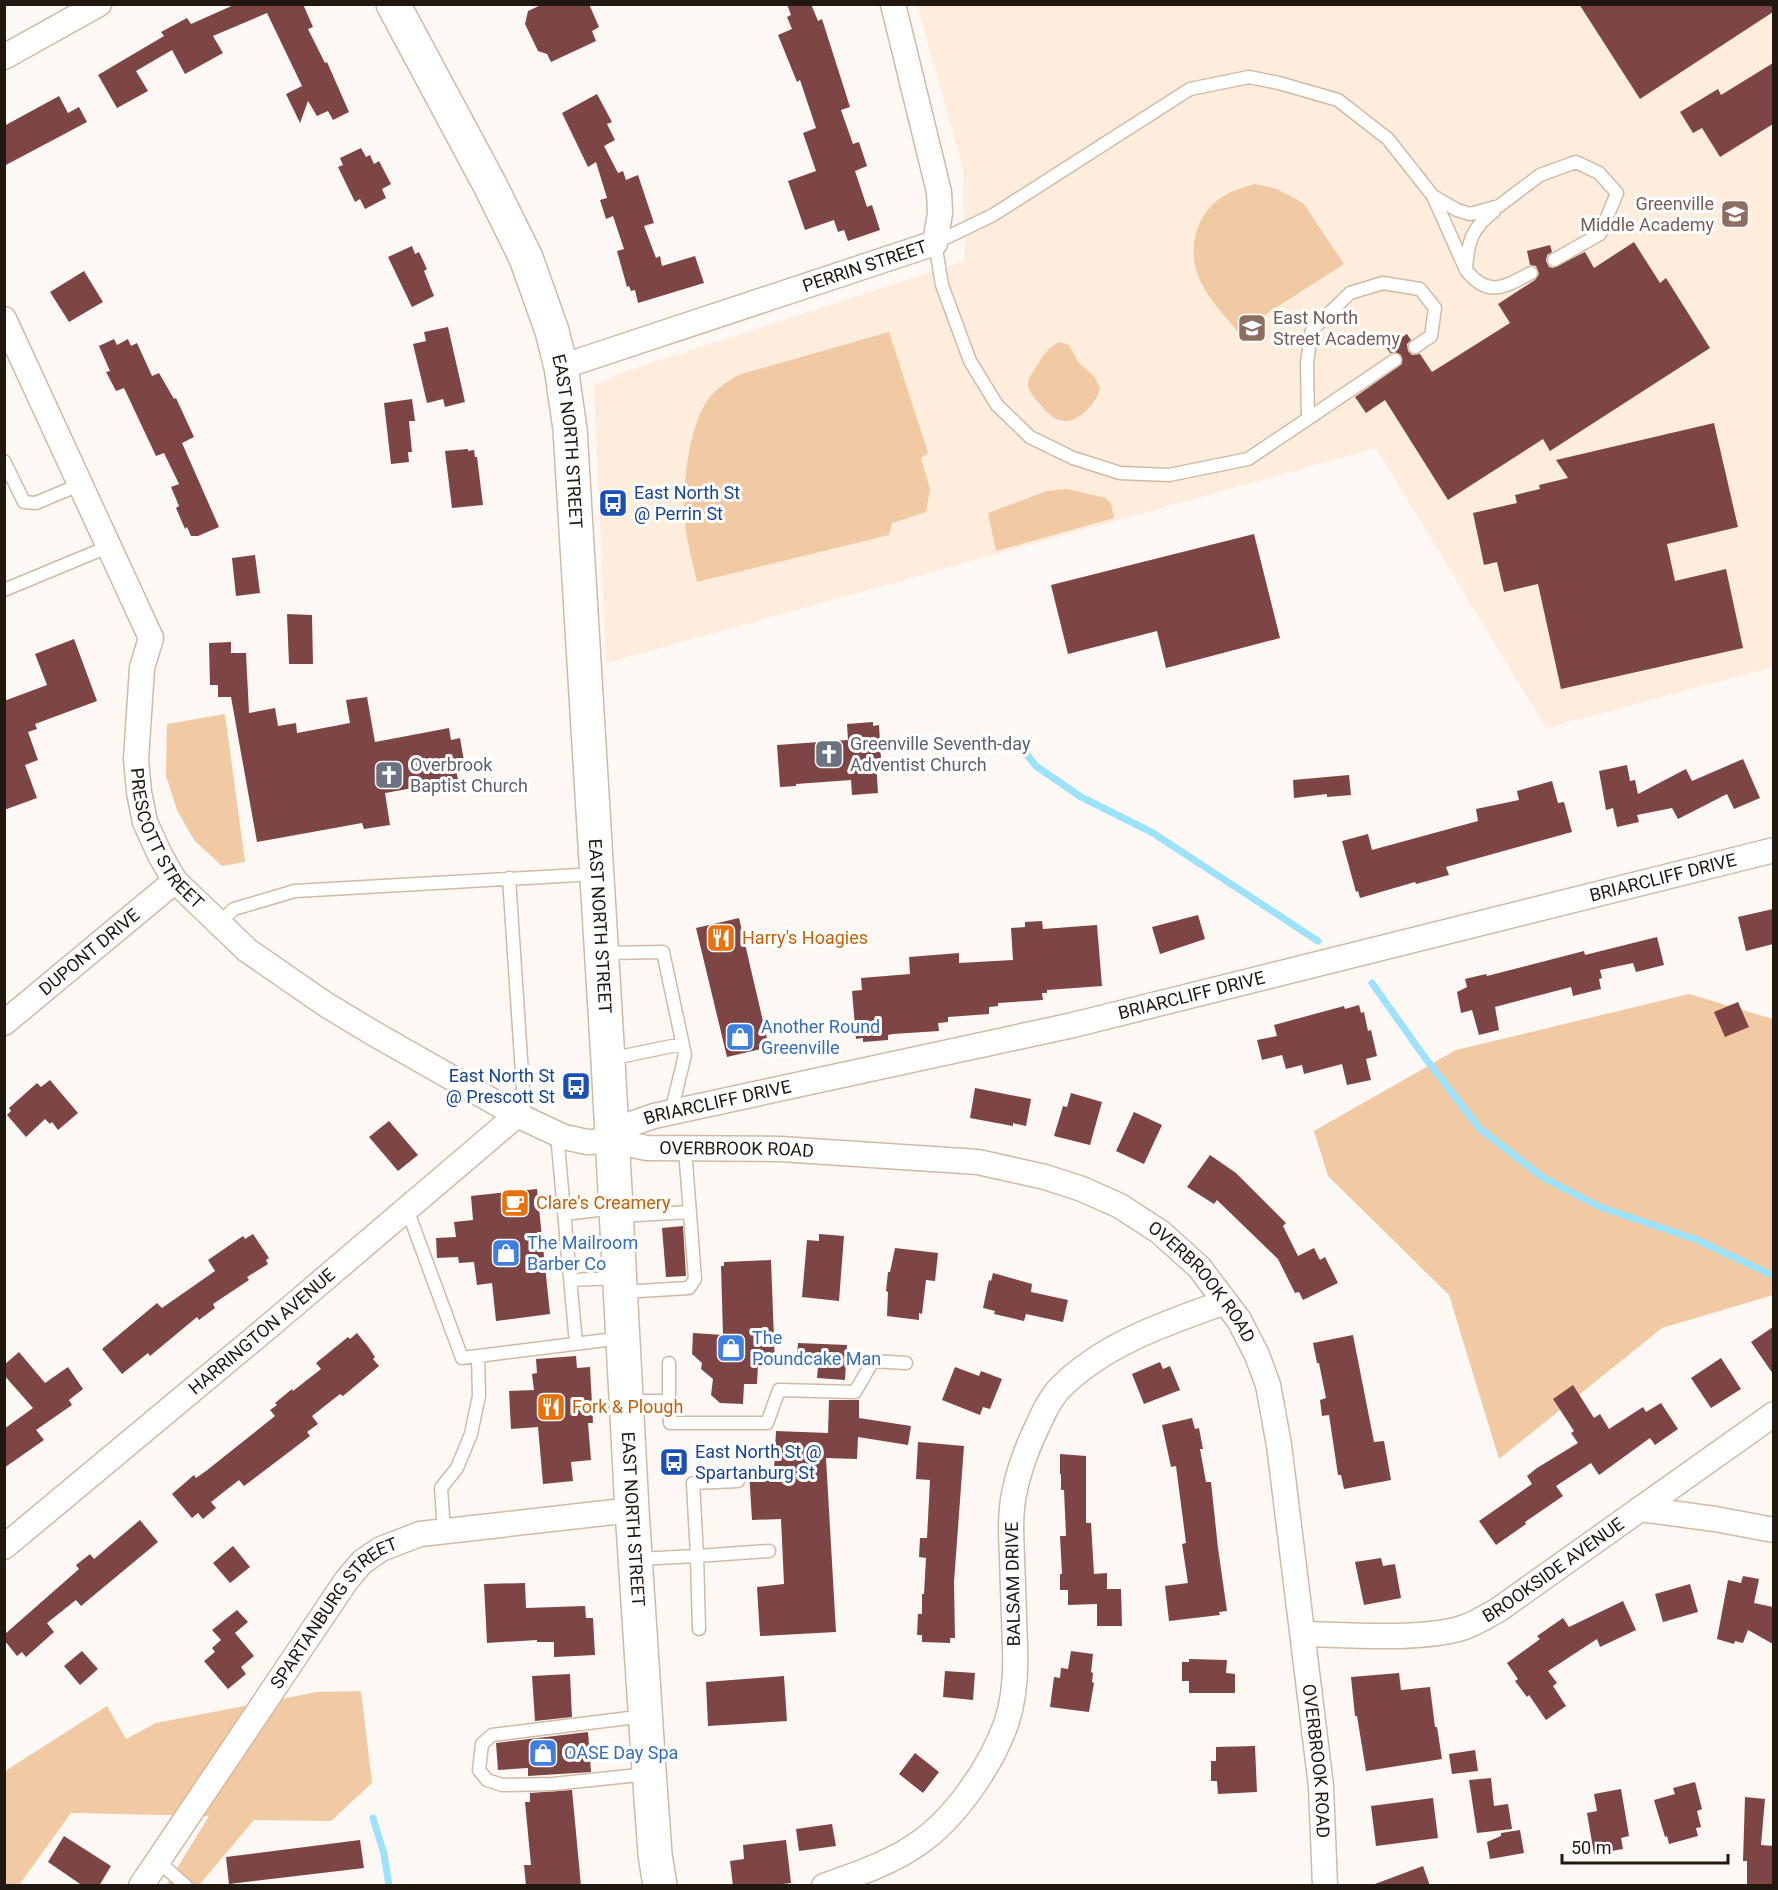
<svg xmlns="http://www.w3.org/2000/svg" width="1778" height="1890" font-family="Roboto,sans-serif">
<rect width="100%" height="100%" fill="#fdf8f4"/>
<path fill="#feecdc" d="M917,5H1773V667L1546,728L1376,448L606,663L594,386L624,372L965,261L963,168Z"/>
<path fill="#f1c9a3" d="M1255,184L1277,189L1303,203L1344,264L1238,332C1226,317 1207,297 1200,280C1185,248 1197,209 1229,193C1236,189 1246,187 1255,184Z
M889,332L928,453L921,458L930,489L926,512L892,523L889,535L697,582C693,563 687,543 685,523C682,489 688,426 709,398C717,388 727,382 738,375Z
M1060,342L1069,345L1079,363L1094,376L1100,388C1099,396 1094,401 1089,408C1071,427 1055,425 1040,404C1035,399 1029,392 1028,385C1028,377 1034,370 1038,364C1043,355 1050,346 1060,342Z
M1067,489L1106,498L1111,504L1114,518L996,551L988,513L1047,491Z
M225,714L245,862L222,866L194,840L177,810L166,776L167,724Z
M1689,994L1773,1019V1295L1662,1328L1499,1459L1449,1295L1328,1176L1314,1131L1456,1050Z
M361,1691L372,1783L331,1821L254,1820L199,1885L166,1886L209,1816L71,1813L19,1885L5,1886V1771L107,1706L126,1739L156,1723L317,1692Z"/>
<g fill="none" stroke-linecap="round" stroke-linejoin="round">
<path stroke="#9de1fb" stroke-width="7" d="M1016,741L1036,766L1081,797L1153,833L1318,941
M1372,983L1423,1055L1479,1128L1542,1177L1600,1207L1697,1240L1774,1276
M373,1818L384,1854L389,1886"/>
</g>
<path fill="#7d4545" d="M236,4H303L313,27L308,29L325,63L327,62L349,112L333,120L328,111L317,116L308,101L300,123L286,94L302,86L267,13L213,36L223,53L185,74L172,50L136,71L148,91L117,108L98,75L164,36L161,32L187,18L191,24Z
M543,4H589L599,27L592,31L596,41L551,62L547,54L538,51L525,24L528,11Z
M787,4H811L818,21L822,19L850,107L841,110L853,144L859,142L867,166L855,171L867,207L872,205L880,230L848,241L844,230L838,232L834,220L805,230L788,181L816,171L803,133L816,128L800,80L797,82L778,35L792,29L787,17L791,15Z
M1579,4H1773V12L1640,99Z
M1773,63V124L1720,157L1702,128L1693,133L1680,112L1718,89L1721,95Z
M597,94L612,122L607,124L615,140L604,146L618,173L623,171L626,180L638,175L654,223L644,226L656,258L660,256L662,266L695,256L704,283L638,303L635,290L631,291L629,286L627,287L617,251L624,249L613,216L606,219L600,200L607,198L596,162L588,167L562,113Z
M59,96L68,113L79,107L87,122L4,166V126Z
M361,148L366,157L370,155L374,164L379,161L391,184L382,189L386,198L365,209L360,199L355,202L338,167L343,165L340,158Z
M1634,242L1660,283L1666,278L1710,348L1550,451L1543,439L1448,500L1385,400L1366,413L1355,397L1402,364L1401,355L1395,352L1390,353L1386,347L1407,334L1411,340L1407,344L1408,351L1412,355L1420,354L1432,372L1510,323L1498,304L1535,280L1539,274L1536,266L1530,265L1527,251L1550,245L1552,252L1547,255L1546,261L1549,267L1553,268L1585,252L1594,268Z
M412,246L415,254L419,252L427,269L424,271L434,296L412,307L388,257Z
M84,271L103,302L69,322L50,292Z
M448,327L465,402L445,407L443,399L427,403L413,344L426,341L424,332Z
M114,339L117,345L128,339L131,346L137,343L152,376L159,373L174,399L176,398L194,437L182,443L219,527L198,536H191L187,527L185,529L176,508L179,506L171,487L179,484L164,453L156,456L124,388L116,391L106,372L110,371L99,346Z
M412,399L415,421H409L412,452H408L409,462L391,464L384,403Z
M1714,423L1738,527L1667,544L1675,581L1726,569L1743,648L1561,689L1538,584L1504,592L1497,562L1484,565L1473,513L1517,503L1515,495L1540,489L1539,485L1568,478L1556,460Z
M468,449V451L474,450L475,457H477L483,505L452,508L445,451Z
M1254,534L1280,638L1166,668L1157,631L1068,654L1051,585Z
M255,555L260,593L236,596L232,558Z
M287,614L312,615L313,664H289Z
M74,639L97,701L35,724L37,729L28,732L38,760L25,765L37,798L4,810V701L47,685L35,654Z
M231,642V653H246L249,713L275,708L278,726L296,723L297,733L350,723L346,700L367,697L375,742L449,728L451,740L460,738L465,767L456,769L458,780L385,793L390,825L364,829L362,823L257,842L231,697H218V685H210L209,643Z
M873,722V726L879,725L881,759L876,760L878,793L852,795L851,780L796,784V786L780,787L777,745L848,740L847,724Z
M1743,759L1760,798L1734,809L1727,794L1678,819L1672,808L1637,815L1639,822L1617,827L1613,808L1606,810L1599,771L1627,765L1630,781L1635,780L1638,794L1686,769L1692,781Z
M1349,775L1351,795L1327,797V794L1294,798L1293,780Z
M1552,781L1558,803L1564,802L1572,832L1446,867L1449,875L1416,884L1415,882L1360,898L1358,891L1356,892L1342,841L1368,834L1372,850L1478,821L1476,809L1519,800L1517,791Z
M1773,909V944L1746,951L1738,917Z
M1198,915L1205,939L1160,954L1152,927Z
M739,918L769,1047L727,1057L696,928Z
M1042,921L1043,929L1097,925L1102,986L1047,990V993H1042L1043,1000L998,1003V1006L989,1007V1014L948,1017V1022L938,1023L939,1031L893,1034L888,1035V1040L863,1042V1038L856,1039L852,991L862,990L861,978L910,974L909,957L959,953V963L1013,960L1011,928L1025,927V922Z
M1657,937L1664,965L1636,972L1633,963L1600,970L1602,978L1599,979L1601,989L1573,996L1571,987L1495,1007L1499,1030L1479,1035L1472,1010L1461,1013L1457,992L1467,987L1465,979L1486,974L1487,976L1584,951L1585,955Z
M1738,1002L1749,1027L1725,1037L1714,1012Z
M1359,1005L1361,1013L1364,1012L1368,1031L1371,1030L1377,1056L1366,1059L1371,1080L1347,1085L1342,1064L1304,1074L1302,1065L1286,1069L1282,1055L1262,1060L1257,1040L1277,1036L1274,1025L1344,1006L1345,1009Z
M50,1080L78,1113L58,1130L52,1122L50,1124L45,1119L26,1137L7,1115L11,1111L9,1108L37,1083L41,1087Z
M975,1088L1031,1099L1026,1126L1013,1123V1126L970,1118Z
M1071,1093L1102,1102L1090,1145L1054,1136L1063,1106L1067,1107Z
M1134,1112L1162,1125L1144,1164L1116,1151Z
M389,1121L418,1155L398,1171L369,1137Z
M1210,1155L1236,1173L1286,1223L1283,1226L1298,1256L1314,1248L1320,1260L1325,1257L1338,1283L1303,1300L1299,1292L1295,1293L1278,1259L1217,1200L1214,1204L1187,1187Z
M537,1189L550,1314L496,1321L492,1283L477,1285L474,1262L459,1263L458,1257L437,1258L436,1238L456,1237L454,1222L473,1220L471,1196Z
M683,1226L686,1276L666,1277L662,1228Z
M253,1234L269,1258L266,1260L268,1264L247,1277L249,1280L213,1304L215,1308L199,1320L197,1317L150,1356L148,1353L122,1374L102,1349L157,1303L162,1308L215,1271L208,1260L243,1236L245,1239Z
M819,1234L844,1236L839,1301L802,1297L807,1240L819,1241Z
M895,1248L938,1253L935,1281L926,1280L922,1314L919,1313V1320L887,1316L888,1292L886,1291L888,1272H890Z
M771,1260L775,1366L758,1365L757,1384H744L743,1404L720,1403L711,1395L713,1379L701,1369L702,1363L692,1354L693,1333L723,1335L721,1266H724V1262Z
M993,1273L1032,1284L1031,1292L1068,1300L1063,1322L1026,1314L1024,1321L994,1314L995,1311L983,1308L989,1280L991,1281Z
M1773,1327V1374L1751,1342Z
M357,1333L369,1348L375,1357L373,1359L379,1366L343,1396L340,1394L312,1416L318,1424L307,1432L310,1436L244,1486L239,1480L211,1502L216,1508L203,1519L198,1513L192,1518L172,1494L194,1475L196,1478L206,1471L275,1416L270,1410L277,1405L275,1403L292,1389L293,1391L321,1369L316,1363L348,1337L350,1339Z
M1353,1335L1374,1442L1384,1441L1391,1480L1344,1489L1341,1475H1338L1329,1415L1322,1416L1320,1400L1326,1398L1319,1363H1317L1313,1343Z
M798,1343L847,1345L845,1380L817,1378L818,1367L796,1366Z
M19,1352L45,1383L68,1367L83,1389L69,1400L72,1405L36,1430L44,1440L4,1468V1429L33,1408L4,1375V1365Z
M576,1356L577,1368L590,1367L593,1423H588L591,1460L571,1462L573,1481L543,1484L538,1427L511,1429L509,1391L534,1390L532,1374L537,1373L536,1359Z
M1721,1358L1741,1389L1711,1408L1691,1378Z
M1160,1362L1163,1369L1170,1366L1180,1390L1144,1404L1132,1374Z
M955,1367L979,1376L981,1371L1002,1379L990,1409L983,1407L980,1415L942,1400Z
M1573,1385L1594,1418L1600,1414L1609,1429L1643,1407L1646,1412L1661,1403L1678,1429L1655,1445L1650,1438L1599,1475L1591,1463L1556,1486L1563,1496L1525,1522L1526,1524L1496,1545L1479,1521L1532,1484L1527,1476L1537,1468L1578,1443L1571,1433L1574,1431L1553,1399Z
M829,1400H859V1418L911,1426L908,1445L858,1437L857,1459L826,1458L836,1632L760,1636L757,1587L784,1584L781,1519L752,1520L749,1471L774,1470L776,1431L828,1433Z
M1192,1418L1195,1429L1199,1428L1203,1449H1200L1206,1482H1211L1218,1548L1227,1611L1219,1612L1220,1615L1169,1621L1165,1586L1188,1583L1182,1544L1186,1543L1176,1466L1171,1467L1162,1425Z
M918,1442L964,1446L954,1582L955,1638H950V1643L922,1642V1635H917L918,1614H922V1594H924L926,1558L919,1557L920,1538H927L930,1480L916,1479Z
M1060,1454L1086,1456V1523H1091L1094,1574L1107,1573V1589H1121L1122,1626H1097V1604L1068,1605V1590H1060V1574H1062L1060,1536H1066L1064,1490H1061V1474H1060Z
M140,1520L158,1542L81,1606L76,1600L47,1623L54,1632L26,1657L22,1652L17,1656L5,1641V1634L79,1569L76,1565L90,1554L94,1559Z
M233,1546L250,1567L230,1583L213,1563Z
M1381,1558L1383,1566L1395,1564L1401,1598L1364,1605L1355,1562Z
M1743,1576L1759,1579L1754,1603L1773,1607V1644L1748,1630L1743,1643L1735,1641L1734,1644L1717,1639L1728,1580L1741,1583Z
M525,1583L526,1608L585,1606L586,1618H593L595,1655L554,1657V1642H537V1640L487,1643L484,1584Z
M1690,1584L1698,1612L1663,1622L1655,1594Z
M1623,1601L1636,1630L1600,1647L1597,1639L1548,1671L1557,1683L1553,1686L1566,1706L1546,1720L1529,1695L1527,1697L1515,1681L1518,1679L1507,1663L1540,1639L1537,1636L1563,1618L1569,1627Z
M237,1610L248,1622L235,1633L254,1656L241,1667L246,1674L228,1689L204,1661L215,1652L212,1648L221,1640L212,1630Z
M82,1651L98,1669L80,1685L64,1666Z
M1071,1651L1093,1654L1091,1672L1093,1673L1092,1682L1094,1683L1089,1712L1050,1707L1054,1677L1060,1678L1061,1668L1068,1669Z
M1189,1659L1227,1660L1226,1673L1235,1674V1693H1189V1681H1182V1662H1189Z
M945,1671L975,1673L973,1700L943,1697Z
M1399,1673L1401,1690L1430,1687L1435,1727H1437L1442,1759L1366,1771L1357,1716H1355L1351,1677Z
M570,1674L572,1717L535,1721L532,1676Z
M784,1676L787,1721L708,1726L706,1682Z
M588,1732L591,1772L528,1776V1768L498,1770L496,1743Z
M1255,1746L1257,1792L1218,1794L1217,1781H1211V1761H1216V1747Z
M1475,1750L1478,1771L1452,1774L1449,1754Z
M915,1753L939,1772L923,1793L899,1774Z
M1491,1778L1494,1806L1508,1804L1512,1829L1477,1833L1469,1780Z
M1695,1782L1702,1809L1697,1811L1701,1827L1696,1828L1698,1836L1669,1844L1667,1836L1665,1837L1654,1800L1675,1794L1673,1788Z
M1621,1789L1629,1836L1621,1838L1623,1849L1594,1854L1587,1813L1597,1811L1594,1794Z
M572,1790L581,1886H526L524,1865H531L525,1802H530V1793Z
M1745,1797L1765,1799L1761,1845L1773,1846V1886H1747V1861H1743Z
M1433,1798L1438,1838L1376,1846L1371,1806Z
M832,1824L836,1846L799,1851L796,1829Z
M1520,1830L1524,1853L1490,1859L1487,1842L1501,1836V1833Z
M64,1836L111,1866L99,1886H83L48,1862Z
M360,1840L364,1868L229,1884L226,1857Z
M786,1840L791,1883L766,1886H733L730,1861L744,1859L743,1845Z
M1423,1866L1430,1886H1375V1884Z"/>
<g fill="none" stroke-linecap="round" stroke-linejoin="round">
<g stroke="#d0baa5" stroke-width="15">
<path id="service" d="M1466,268C1468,241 1472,228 1494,211
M1531,273C1504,287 1488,298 1466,270L1433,196L1457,210L1470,214L1499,206L1540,175L1576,162L1599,173L1617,193L1600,234L1554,260
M1395,360L1248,459L1169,475L1120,473L1073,458L1030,437L997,405L970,361L942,285L935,243L993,215L1190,89L1249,77L1279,83L1338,100L1388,139L1433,196
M1308,418L1307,362L1312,330L1350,293L1383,283L1420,289L1435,308L1431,336L1415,347
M4,461L24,502L36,503L81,484
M4,590L110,546
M509,878L525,1119
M219,923L234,909L295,891L596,874
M603,953L663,952L685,1055L671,1112
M609,1059L682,1044
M557,1134L576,1344
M407,1209L462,1358L622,1338
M565,1214L614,1208
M618,1216L690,1212
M571,1280L617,1278
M622,1292L689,1288L695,1279L685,1149
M669,1363V1401
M628,1401H669L670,1423H767L779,1390L855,1392L873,1361L906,1363
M738,1481L693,1483L697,1556L769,1551
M444,1531L441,1488L457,1468L471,1434L479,1396L478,1356
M637,1559L697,1556L699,1629
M645,1716L492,1735L482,1744L479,1770L487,1780L502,1785L553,1784L648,1774
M158,1861L186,1886"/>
</g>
<g stroke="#d0baa5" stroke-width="27">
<g id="minor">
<path d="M4,57L99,4"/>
<path id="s1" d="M4,319L151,638L142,668L136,759L139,792L145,822L160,855L175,881L247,950L325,1004L373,1033L517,1115L564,1137L587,1142L613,1141L647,1148L781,1149L978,1162L1045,1177L1082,1189L1120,1206L1160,1232L1199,1267L1239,1320L1257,1355L1268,1385L1279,1445L1321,1786L1325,1886"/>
<path id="s2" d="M561,367L935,243L940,213L939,192L893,4"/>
<path id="s3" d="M4,1023L175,881"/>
<path id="s4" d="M613,1141L631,1124L654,1116L1073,1025L1774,850"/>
<path d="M1640,1509L1715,1519L1774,1530"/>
<path id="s5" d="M4,1547L274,1322L517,1115"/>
<path id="s6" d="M1303,1634C1348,1635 1424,1641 1465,1627C1476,1623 1487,1616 1498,1610L1774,1414"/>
<path id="s7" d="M141,1886L346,1581L362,1562L381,1549L420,1534L632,1510"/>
<path d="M824,1886C857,1874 891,1863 919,1843C956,1817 991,1766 1006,1724C1014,1701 1016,1671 1015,1647C1014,1617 1013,1587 1012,1557C1011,1536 1010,1514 1014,1494C1018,1474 1024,1456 1032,1438C1040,1421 1048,1400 1061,1387C1105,1343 1167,1323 1225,1302"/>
</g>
</g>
<g stroke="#d0baa5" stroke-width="36">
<g id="secondary">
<path id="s8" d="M393,4L491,187L526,258L552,331L561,367L570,429L608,1060L632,1510L649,1770L655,1854L660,1886"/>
</g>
</g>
<use href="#service" stroke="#fff" stroke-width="12"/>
<use href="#minor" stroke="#fff" stroke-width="24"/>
<use href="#secondary" stroke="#fff" stroke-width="33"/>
</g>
<defs>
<g id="school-square" transform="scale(1.5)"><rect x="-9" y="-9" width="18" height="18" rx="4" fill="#8d6e63" stroke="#fff"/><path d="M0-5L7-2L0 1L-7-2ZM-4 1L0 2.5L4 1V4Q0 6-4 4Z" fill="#fff"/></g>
<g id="bus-square" transform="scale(1.5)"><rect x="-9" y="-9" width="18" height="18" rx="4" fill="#1a4fb4" stroke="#fff"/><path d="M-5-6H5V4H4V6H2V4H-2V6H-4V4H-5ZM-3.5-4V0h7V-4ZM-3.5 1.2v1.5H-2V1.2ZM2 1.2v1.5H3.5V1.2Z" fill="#fff"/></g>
<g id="church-square" transform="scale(1.5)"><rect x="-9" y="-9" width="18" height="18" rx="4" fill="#6b7280" stroke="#fff"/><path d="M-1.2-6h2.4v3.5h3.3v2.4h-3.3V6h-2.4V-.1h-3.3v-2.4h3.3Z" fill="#fff"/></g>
<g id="restaurant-square" transform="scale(1.5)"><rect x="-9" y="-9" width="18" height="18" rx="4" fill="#e8710a" stroke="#fff"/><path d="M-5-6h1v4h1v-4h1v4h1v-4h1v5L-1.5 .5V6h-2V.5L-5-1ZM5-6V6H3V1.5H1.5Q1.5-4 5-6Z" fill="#fff"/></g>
<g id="shop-square" transform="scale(1.5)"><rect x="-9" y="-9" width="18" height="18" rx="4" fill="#3f7fe0" stroke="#fff"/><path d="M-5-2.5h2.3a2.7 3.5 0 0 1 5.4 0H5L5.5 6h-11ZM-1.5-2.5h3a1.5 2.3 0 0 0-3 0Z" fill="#fff"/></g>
<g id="cafe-square" transform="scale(1.5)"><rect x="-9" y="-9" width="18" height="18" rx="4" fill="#e8710a" stroke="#fff"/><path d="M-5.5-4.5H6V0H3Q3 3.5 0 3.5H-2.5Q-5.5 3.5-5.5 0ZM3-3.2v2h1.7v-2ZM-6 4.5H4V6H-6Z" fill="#fff"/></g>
</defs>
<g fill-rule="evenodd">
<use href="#school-square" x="1735" y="214"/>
<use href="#school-square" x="1252" y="328"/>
<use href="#bus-square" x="613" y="503"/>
<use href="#church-square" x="829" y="754"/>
<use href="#church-square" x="389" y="775"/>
<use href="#restaurant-square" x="721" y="938"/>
<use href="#shop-square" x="740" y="1037"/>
<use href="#bus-square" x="576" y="1086"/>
<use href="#cafe-square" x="515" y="1203"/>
<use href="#shop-square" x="506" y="1253"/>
<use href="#shop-square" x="731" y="1348"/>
<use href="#restaurant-square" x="551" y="1407"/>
<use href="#bus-square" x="674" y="1462"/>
<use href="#shop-square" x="543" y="1753"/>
</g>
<g text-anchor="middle" stroke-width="6" stroke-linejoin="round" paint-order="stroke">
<g font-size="18" fill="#785e54" stroke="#fff" text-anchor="end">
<text x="1714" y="210">Greenville<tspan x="1714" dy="21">Middle Academy</tspan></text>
<text x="1273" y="324" text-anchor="start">East North<tspan x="1273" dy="21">Street Academy</tspan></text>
</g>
<g font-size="18" fill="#211911" stroke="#fff">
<text dy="6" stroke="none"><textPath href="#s2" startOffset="320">PERRIN STREET</textPath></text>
<text dy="6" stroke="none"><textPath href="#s8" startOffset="476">EAST NORTH STREET</textPath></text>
<text dy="6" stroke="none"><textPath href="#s1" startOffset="561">PRESCOTT STREET</textPath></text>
<text dy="6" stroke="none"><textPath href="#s4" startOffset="1086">BRIARCLIFF DRIVE</textPath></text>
<text dy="6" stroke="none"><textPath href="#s8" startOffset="962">EAST NORTH STREET</textPath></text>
<text dy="6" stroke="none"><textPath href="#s3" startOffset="111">DUPONT DRIVE</textPath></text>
<text dy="6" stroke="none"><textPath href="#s4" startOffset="600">BRIARCLIFF DRIVE</textPath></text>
<text dy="6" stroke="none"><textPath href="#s4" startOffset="114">BRIARCLIFF DRIVE</textPath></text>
<text dy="6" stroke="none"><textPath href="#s1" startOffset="1246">OVERBROOK ROAD</textPath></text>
<text dy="6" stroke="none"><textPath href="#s1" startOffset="1750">OVERBROOK ROAD</textPath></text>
<text dy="6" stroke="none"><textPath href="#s5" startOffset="336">HARRINGTON AVENUE</textPath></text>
<text dy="6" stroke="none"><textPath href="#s8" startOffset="1556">EAST NORTH STREET</textPath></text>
<text dy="6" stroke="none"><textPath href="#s6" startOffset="268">BROOKSIDE AVENUE</textPath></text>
<text transform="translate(1013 1584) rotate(-91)" y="6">BALSAM DRIVE</text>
<text dy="6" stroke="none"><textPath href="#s7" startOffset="336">SPARTANBURG STREET</textPath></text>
<text dy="6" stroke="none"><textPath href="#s1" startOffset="2254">OVERBROOK ROAD</textPath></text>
</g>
<g font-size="18" fill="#164399" stroke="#fff" text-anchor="start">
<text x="634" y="499">East North St<tspan x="634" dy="21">@ Perrin St</tspan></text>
<text x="555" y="1082" text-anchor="end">East North St<tspan x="555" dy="21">@ Prescott St</tspan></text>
<text x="695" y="1458">East North St @<tspan x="695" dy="21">Spartanburg St</tspan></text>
</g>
<g font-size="18" fill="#5b616d" stroke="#fff" text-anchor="start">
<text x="850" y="750">Greenville Seventh-day<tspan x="850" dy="21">Adventist Church</tspan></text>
<text x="410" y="771">Overbrook<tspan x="410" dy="21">Baptist Church</tspan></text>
</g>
<g font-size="18" fill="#c56008" stroke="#fff" text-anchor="start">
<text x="742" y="944">Harry's Hoagies</text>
<text x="536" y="1209">Clare's Creamery</text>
<text x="572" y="1413">Fork &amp; Plough</text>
</g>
<g font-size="18" fill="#366cbe" stroke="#fff" text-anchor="start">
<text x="761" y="1033">Another Round<tspan x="761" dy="21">Greenville</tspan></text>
<text x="527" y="1249">The Mailroom<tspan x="527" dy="21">Barber Co</tspan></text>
<text x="752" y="1344">The<tspan x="752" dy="21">Poundcake Man</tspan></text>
<text x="564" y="1759">OASE Day Spa</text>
</g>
</g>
<rect width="1778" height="1890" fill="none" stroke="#211911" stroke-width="12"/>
<path d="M1562 1854v9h166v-9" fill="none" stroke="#211911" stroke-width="3"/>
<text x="1571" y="1854" font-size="18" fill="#211911" stroke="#ffffff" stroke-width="4.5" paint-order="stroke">50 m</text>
</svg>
